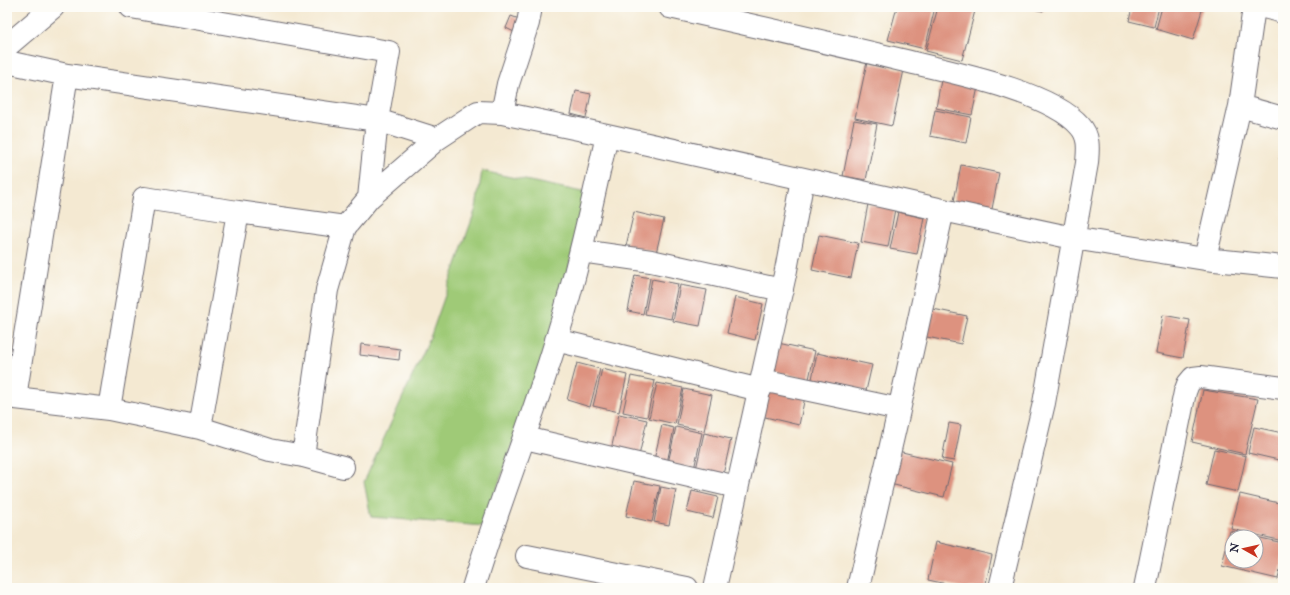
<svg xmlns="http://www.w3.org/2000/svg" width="1290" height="595" font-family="'IM FELL English',serif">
<rect width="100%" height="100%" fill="#fdfcf7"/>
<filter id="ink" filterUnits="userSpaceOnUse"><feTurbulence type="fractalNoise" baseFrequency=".025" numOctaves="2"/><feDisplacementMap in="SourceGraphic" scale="8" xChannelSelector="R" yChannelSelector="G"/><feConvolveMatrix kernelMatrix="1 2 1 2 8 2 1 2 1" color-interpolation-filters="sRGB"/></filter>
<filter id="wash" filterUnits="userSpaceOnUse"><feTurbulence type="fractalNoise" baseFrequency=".012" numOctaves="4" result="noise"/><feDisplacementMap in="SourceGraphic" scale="16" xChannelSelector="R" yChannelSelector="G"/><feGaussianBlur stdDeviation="0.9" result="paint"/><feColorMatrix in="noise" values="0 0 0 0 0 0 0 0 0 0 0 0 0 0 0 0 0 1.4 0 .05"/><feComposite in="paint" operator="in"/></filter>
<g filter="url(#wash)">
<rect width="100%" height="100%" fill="#f4e9d2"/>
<path fill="#9fca77" stroke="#607659" d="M482,171L587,193L557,316L484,526L371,517L364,482L431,335L476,208Z"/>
<g id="blocks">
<path fill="#dd927f" d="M897,7H935L925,49L888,40Z
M938,7H976L962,60L926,51Z
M1023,7H1044L1043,11Z
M1132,7H1159L1154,27L1129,21Z
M1162,7H1203L1193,40L1156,29Z
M511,16L522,20L516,33L506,28Z
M867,62L904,70L892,126L855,118Z
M941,80L978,87L972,115L936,108Z
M576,91L591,94L586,118L571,114Z
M935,110L971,117L966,143L930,136Z
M854,120L877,124L866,180L843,176Z
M1283,147V160L1279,159Z
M961,165L999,173L992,209L954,201Z
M868,204L895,209L888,247L861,242Z
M634,212L664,219L656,253L626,246Z
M898,212L924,218L917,254L890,249Z
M819,235L858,243L851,278L812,270Z
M635,275L650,278L643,314L628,311Z
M652,279L678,284L671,319L645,314Z
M680,285L707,290L700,326L673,321Z
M735,297L763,304L755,340L727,333Z
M928,308L967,316L961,344L922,336Z
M1163,315L1190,320L1183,358L1156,353Z
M778,343L815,351L809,379L772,371Z
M361,344L400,349L399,360L360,355Z
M817,353L872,365L866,391L812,379Z
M577,363L600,369L590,407L567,400Z
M602,369L627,375L619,412L593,406Z
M631,376L655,381L647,417L623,412Z
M657,383L683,388L675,424L649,418Z
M684,389L712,395L704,431L677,425Z
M767,389L805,397L799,425L761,416Z
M1203,390L1258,399L1245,454L1192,442Z
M619,414L647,420L639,456L611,450Z
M949,423L961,425L954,461L942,459Z
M662,425L674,428L667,463L654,460Z
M676,427L702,433L694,469L668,463Z
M1254,427L1283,433V461L1248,453Z
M704,433L731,439L723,475L696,469Z
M1214,449L1246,456L1238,492L1206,485Z
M898,451L952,464L944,497L890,484Z
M634,481L660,486L652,522L626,516Z
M661,487L676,490L669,525L654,522Z
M692,491L718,497L713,518L687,512Z
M1240,494L1283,504V541L1231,529Z
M1230,531L1255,536L1232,537V561H1256V537L1283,543V554L1278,579L1222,566Z
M936,542L992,555L985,588H965L928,580Z"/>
</g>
</g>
<g filter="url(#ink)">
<use href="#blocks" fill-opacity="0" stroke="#6c6870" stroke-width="1"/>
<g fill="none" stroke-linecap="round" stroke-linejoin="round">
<g stroke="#6c6870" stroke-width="24">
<path id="minor" d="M131,7L389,52L377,120L437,139
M531,7L528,23L508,84L502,113L607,135L943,210L1073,238L1205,259L1283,267
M670,7C746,24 822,41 897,59C945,71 1049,90 1080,126C1090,137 1088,150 1087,163L1044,403L1000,588
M1264,7L1283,12
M7,62L67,75L377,120L369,198
M1240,106L1283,118
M238,212L345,227
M581,251L651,261L782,290
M1205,259L1240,106L1254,7
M556,340L760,390
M762,380L899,409
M7,397L109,409L200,428L270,450L303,456L343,467
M15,397L67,75
M109,409L144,198L238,212L200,428
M525,438L737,487
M303,456L327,290L345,227L369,198L437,139L478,112L502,113
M527,556L687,588
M473,588C498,505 531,424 556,341C577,273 592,204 607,135
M715,588L786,270L803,179
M858,588L898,415L943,210
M1145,588L1185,392L1188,384L1193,378L1201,377L1283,388"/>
</g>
<g stroke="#6c6870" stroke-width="24">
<path id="major" d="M7,46L53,7"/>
</g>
<use href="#minor" stroke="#fff" stroke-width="22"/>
<use href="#major" stroke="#fff" stroke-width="22"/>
</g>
</g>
<rect width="1290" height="595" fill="none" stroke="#fdfcf7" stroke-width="24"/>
<g transform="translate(1244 549) rotate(278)"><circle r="19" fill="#fdfcf7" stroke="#a5a5ac"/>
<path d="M0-3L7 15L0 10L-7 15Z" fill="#c8321e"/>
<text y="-6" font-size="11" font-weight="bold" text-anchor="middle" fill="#22223b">N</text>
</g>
</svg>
